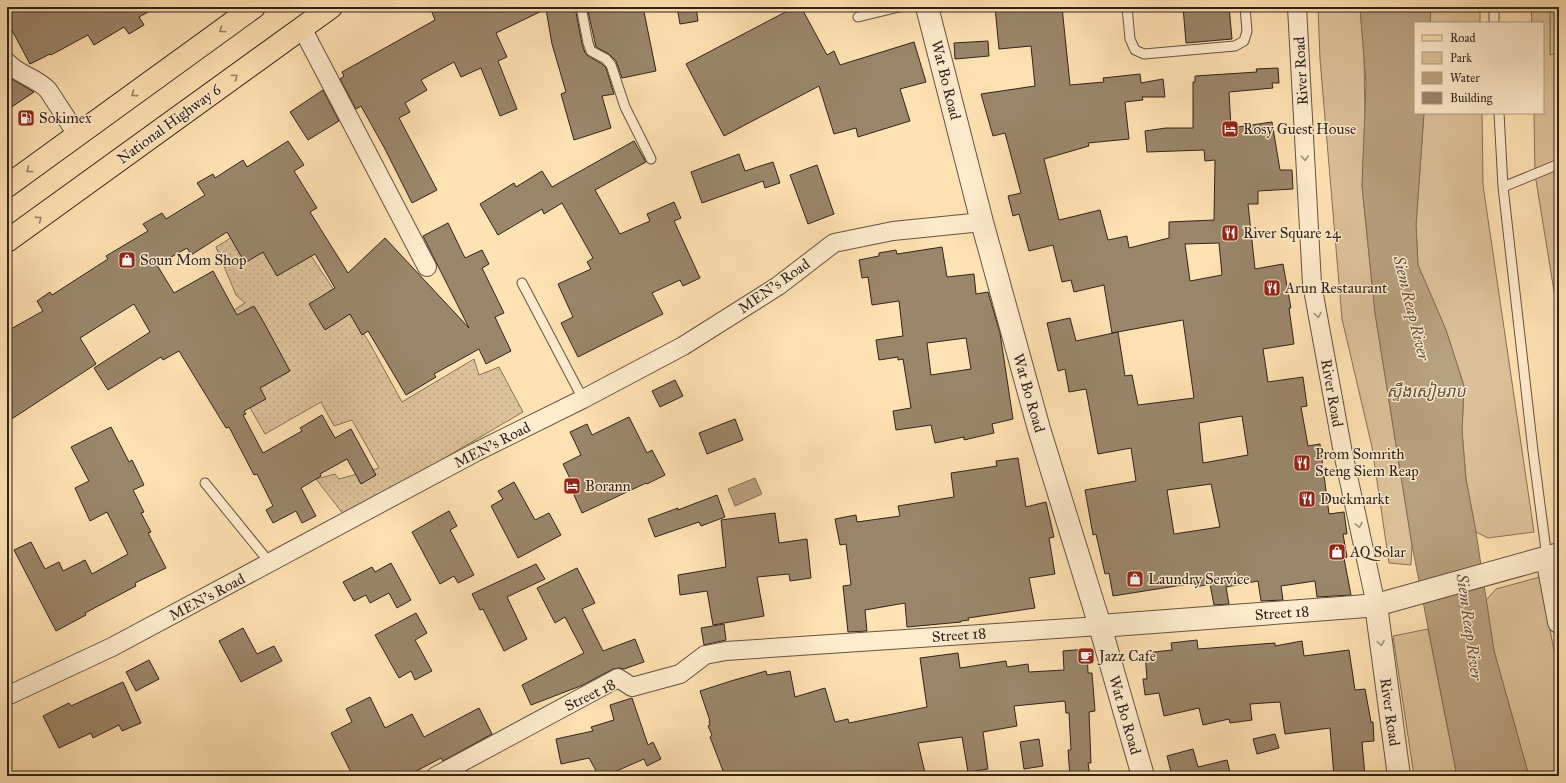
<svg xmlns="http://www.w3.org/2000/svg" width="1566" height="783" font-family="'IM FELL Great Primer','Noto Sans Khmer',serif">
<defs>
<pattern id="grass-dots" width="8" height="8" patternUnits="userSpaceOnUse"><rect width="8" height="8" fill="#dcc29a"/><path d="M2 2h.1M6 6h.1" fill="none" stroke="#bda684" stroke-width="1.8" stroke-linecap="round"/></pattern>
</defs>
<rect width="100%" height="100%" fill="#ffe2b3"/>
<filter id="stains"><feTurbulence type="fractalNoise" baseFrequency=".005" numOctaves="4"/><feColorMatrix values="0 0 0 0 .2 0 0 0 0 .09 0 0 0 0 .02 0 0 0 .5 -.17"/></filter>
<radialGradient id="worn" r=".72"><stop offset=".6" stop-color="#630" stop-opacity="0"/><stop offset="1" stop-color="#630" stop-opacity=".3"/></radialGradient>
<path fill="url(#grass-dots)" stroke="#86725c" d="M1550,7H1559V52L1550,56Z
M279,208L369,342L402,402L474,359L479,375L499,367L523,412L407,480L344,515L316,479L335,474L339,479L379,468L352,420L334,426L321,402L265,434L205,329L245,303L236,295L216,247Z"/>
<path fill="#dcc29a" stroke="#86725c" d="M1318,7H1360L1364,57L1365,117L1362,186L1375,313L1412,545L1411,565L1389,563L1372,447L1342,319L1320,59Z
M1431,7H1480V23H1430Z
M1531,7H1550V55L1559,52V322L1535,174L1534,113H1543V23H1532Z
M1424,113H1482L1483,185L1534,532L1488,538L1476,532L1466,479L1462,431L1464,386L1446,330L1418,265L1416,225Z
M1540,577L1559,677V776H1529L1494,651L1486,600L1496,589Z
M1428,629L1457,776H1414L1393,636Z"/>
<path fill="#b8a180" stroke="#816f58" d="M1360,7H1431L1430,23H1415V113H1424L1416,225L1418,265L1446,330L1464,386L1462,431L1466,479L1476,532L1494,651L1529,776H1457L1412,545L1375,313L1362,186L1366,84Z
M755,478L762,494L735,506L728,489Z"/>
<path fill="#9b866b" stroke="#2f231d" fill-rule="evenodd" d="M18,7H157L139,17L144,25L129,34L124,27L94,45L88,35L51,55L50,54L30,64L7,21V13Z
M430,7H575L582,44L585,53L588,56L602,64L606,68L614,94L602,96L611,128L574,140L561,94L566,92L552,44L546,9L496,33L507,57L498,61L517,109L500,116L481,68L461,77L454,62L421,80L427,90L405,103L410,112L399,118L437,190L412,203L385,149L361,106L356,109L340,79L344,76L342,72L435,20Z
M587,7H643L656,71L622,78L616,61L609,54L596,47Z
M677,7H696L698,21L680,24Z
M795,7H801L827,55L834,51L840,65L914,42L926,82L900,89L910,121L858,137L856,128L834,134L819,86L724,136L686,64Z
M995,7H1062L1070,85L1104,82L1103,78L1140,74L1141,83L1163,79L1165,97H1142L1143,100L1125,102L1129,139L1088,143L1089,146L1044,159L1059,220L1100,210L1108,240L1127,236L1129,248L1169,238V222L1214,220L1215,160L1205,161L1204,150L1147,152L1145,131L1166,128H1193V82H1195V76L1257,72L1256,69L1278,68L1279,83H1272L1273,88L1229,92L1231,128L1272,122L1280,170H1292L1293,189L1258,191V204H1248L1255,269L1283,264L1291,308H1289L1294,344L1263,349L1268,382L1303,377L1307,406L1301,407L1308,446L1320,444L1329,514L1344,512L1347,534H1343L1347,557L1344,558L1351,595L1317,597L1315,581L1281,586L1283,600L1261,601L1258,581L1226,587L1229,604L1214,605L1210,584L1196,587L1195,583L1113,596L1109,573L1105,574L1096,534L1093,535L1085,490L1136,481L1131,448L1098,454L1086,389L1069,392L1065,369L1058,371L1047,323L1070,318L1076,341L1118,332L1125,376L1132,375L1138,405L1194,398L1183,320L1112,333L1104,285L1074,292L1071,280L1062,282L1053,245L1029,251L1019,214L1013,216L1008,196L1021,193L1005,133L993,136L981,94L1035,86L1031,46L999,49ZM1219,243L1222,275L1190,281L1185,244ZM1242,416L1248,455L1203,463L1199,423ZM1211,484L1220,527L1174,534L1167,490Z
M1183,7H1229L1232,39L1186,43Z
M988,41L989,56L955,59L954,43Z
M7,76L34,92L7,110Z
M323,90L339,121L308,140L290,112Z
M288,141L304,165L294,171L317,208L310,212L348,273L385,238L469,328L423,236L448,223L465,258L482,250L489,264L482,268L504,313L495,317L511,351L486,364L479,349L434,374L436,377L406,395L368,331L362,335L350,314L325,330L309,304L335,288L315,254L277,276L263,252L245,263L227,232L191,255L187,248L157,265L174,293L213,271L237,315L254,306L264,323L290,371L260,388L266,399L244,411L246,414L243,415L263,453L302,431L300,428L322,415L335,438L351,429L376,475L361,484L347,459L320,474L321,476L301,488L316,516L302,523L296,511L273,523L266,510L273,506L257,474L254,475L229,427L226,428L179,351L163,360L161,357L108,390L94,368L150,332L134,304L80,338L96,364L7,422V331L43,311L37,301L50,292L52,295L108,259L106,256L148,231L143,224L162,213L166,219L205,195L197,183L213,174L215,178L243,160L247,167Z
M634,141L646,162L595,190L620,234L650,221L647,214L674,202L681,218L674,221L700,278L683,286L680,280L652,293L663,314L578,357L561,323L573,317L558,284L591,269L587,262L593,258L562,203L544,214L542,209L498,235L480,204L514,183L516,187L542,171L552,187Z
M739,154L745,171L773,162L780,183L765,188L763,181L702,203L691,172Z
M817,165L834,214L808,224L790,175Z
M942,247L947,277L974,274L976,294L988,292L1000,333L1013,419L992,424L994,433L964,440V437L935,443L931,425L896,430L893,411L911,408L903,359L898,360V357L879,360L876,340L903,336L899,301L872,305L868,277L862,278L859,260L879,256V253L896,250L897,254ZM966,338L971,369L931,375L927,343Z
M675,380L683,396L660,407L652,391Z
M629,417L647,453L652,450L665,475L647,484L646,483L582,513L574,495L577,493L563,464L581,455L570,432L587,424L592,435Z
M735,419L743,440L707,454L699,433Z
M111,427L129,462L132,460L144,485L133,490L144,512L141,513L151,532L148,533L166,568L135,583L136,586L85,613L86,615L56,631L14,550L31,542L45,569L59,562L63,571L85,560L92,574L128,554L107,512L90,521L75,488L89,481L71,447Z
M1018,458L1026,507L1046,502L1054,537L1049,538L1055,574L1029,578L1035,608L968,618L969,620L961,621V622L907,627L905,603L865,610L867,631L848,632L843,586L851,585L846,544L840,545L835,519L856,515L857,522L900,516L898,506L954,497L951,473L997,466L996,461Z
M514,482L535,520L549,513L561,535L518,558L491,506L503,499L498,491Z
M717,495L725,517L701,526L699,522L655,537L648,519L678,508V510Z
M449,511L457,526L450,530L474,575L458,583L454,576L440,584L412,532Z
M775,513L779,543L807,539L811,578L790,581L789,574L757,577L764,616L713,625L707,591L680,595L678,575L726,567L721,520Z
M391,563L411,600L397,608L389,593L370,603L366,595L354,601L343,582L372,567L375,572Z
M536,564L545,579L507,597L527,639L504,651L483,609L480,610L472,594Z
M577,568L595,603L582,609L603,651L635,639L644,662L624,669L619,668L613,669L583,685L531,705L522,685L584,653L565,617L555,623L537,588Z
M416,613L427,633L415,640L432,671L415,680L411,671L399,678L375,635Z
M724,624L726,640L704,645L701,628Z
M243,628L257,654L274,646L282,661L241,682L219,641Z
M1197,640L1198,649L1275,643V646L1302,641L1304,656L1349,650L1355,690L1365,689L1371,722H1373L1374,741L1362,742L1365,776H1334L1330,728L1285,734L1280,702L1250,704L1252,720L1230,723L1229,719L1203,725L1199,708L1164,716L1159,693L1145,695L1143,679H1147L1145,653L1172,650L1171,643Z
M1087,649L1088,673H1092L1095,711L1089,712L1091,763H1088L1090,776H1070L1068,750H1071L1069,713H1066L1065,701L1014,706L1017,726L983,732L988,769L968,772L962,737L918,743L925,773L912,776H725L710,737L712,735L708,726L710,725L709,721H710L700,691L731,681L766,671L767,675L790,671L795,697L825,688L835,722L848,719L849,723L927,707L920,658L958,653L960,668L1006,661L1007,667L1028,664L1029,672L1064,670L1063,651Z
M149,660L159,679L136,691L126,672Z
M123,682L141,723L122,731L119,725L93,738L91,733L59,748L43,716L69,703L71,706Z
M370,697L385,728L412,714L424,737L479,708L492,734L443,761L441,758L407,776H353L331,733L352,722L346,709Z
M632,698L648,745L653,742L661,759L647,766L644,759L605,776H599L589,758L561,764L556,739L593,731L591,727L614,720L610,705Z
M1275,734L1279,748L1257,754L1253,739Z
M1039,739L1043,766L1024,769L1020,742Z
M1193,749L1198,767L1227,760L1231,776H1172L1167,756Z"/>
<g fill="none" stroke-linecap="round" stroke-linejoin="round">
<g stroke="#635342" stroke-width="11">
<path id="service" d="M581,7L588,43L591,51L606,59L611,65L625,107L651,159
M1127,7L1130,39L1135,50L1144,54L1235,46L1244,41L1247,31L1245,7
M1494,7V23
M858,17L899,7
M1499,113L1503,187L1533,451L1547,558
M1503,187L1559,164
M522,283L583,399
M205,483L270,563"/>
</g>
<g stroke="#635342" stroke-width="20">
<path id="minor" d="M1297,7L1312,284L1343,453L1376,605
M302,28L427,267
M7,62C18,75 36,77 48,90L78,136
M7,696L112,647L476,452L583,399L683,346L778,286L834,243L893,231L982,222
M436,776L618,678L632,687L680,674L705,655L726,651L1100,626"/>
</g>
<g stroke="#635342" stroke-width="24">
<path id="tertiary" d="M927,7L982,222L1039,429L1100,626L1143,776
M1547,558L1559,622
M1376,605L1399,776
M1100,626L1354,607L1376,605L1559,554"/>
</g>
<g stroke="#2f231d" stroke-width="24">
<path id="primary" d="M7,186L254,7
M7,241L331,7"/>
</g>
<use href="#service" stroke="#ffecce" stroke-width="9"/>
<use href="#minor" stroke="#ffecce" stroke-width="18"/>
<use href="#tertiary" stroke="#ffecce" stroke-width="22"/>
<use href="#primary" stroke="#ffe2b3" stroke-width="22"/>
</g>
<defs><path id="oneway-chevron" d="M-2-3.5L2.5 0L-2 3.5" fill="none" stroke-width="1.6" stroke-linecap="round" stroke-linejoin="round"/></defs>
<g stroke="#978268">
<use href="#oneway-chevron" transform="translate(222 30) rotate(144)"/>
<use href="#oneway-chevron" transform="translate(235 77) rotate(-36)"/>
<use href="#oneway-chevron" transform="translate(134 94) rotate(144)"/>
<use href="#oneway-chevron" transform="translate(29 170) rotate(144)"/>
<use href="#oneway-chevron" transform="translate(39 219) rotate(-36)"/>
</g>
<g stroke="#a1927e">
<use href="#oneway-chevron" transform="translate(1305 158) rotate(87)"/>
<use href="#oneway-chevron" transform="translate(1318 315) rotate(80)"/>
<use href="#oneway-chevron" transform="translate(1359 525) rotate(78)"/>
<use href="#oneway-chevron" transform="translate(1381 643) rotate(82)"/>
</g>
<defs>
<g id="fuel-square" transform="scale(0.9)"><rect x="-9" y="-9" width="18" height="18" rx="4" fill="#8f2418" stroke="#ffecce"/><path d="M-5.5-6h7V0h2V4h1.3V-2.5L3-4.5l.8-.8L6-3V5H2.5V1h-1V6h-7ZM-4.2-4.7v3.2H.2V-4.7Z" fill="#fff"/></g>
<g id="hotel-square" transform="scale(0.9)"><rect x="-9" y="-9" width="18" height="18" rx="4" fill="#8f2418" stroke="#ffecce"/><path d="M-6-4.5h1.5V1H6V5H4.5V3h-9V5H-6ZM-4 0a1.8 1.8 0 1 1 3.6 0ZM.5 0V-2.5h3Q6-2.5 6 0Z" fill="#fff"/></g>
<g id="restaurant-square" transform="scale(0.9)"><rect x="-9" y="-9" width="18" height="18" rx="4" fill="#8f2418" stroke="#ffecce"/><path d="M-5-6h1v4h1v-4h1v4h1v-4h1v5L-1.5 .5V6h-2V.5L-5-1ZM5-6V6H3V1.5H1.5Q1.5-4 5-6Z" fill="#fff"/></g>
<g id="shop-square" transform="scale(0.9)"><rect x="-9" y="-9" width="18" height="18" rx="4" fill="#8f2418" stroke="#ffecce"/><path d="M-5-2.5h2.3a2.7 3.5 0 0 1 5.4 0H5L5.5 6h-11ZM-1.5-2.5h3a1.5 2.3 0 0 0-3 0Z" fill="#fff"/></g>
<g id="cafe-square" transform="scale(0.9)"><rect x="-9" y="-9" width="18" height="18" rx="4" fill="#8f2418" stroke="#ffecce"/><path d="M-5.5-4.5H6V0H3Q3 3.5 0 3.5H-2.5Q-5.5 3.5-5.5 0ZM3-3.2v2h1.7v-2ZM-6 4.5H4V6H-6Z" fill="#fff"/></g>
</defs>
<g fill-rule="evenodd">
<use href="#fuel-square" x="26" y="118"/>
<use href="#hotel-square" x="1230" y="129"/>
<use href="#restaurant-square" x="1230" y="233"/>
<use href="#shop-square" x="127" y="260"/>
<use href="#restaurant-square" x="1272" y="288"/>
<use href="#restaurant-square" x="1302" y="463"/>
<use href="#hotel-square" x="572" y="486"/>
<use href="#restaurant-square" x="1307" y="499"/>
<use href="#shop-square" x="1337" y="552"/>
<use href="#shop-square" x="1135" y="579"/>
<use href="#cafe-square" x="1086" y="656"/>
</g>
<g text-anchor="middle" stroke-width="3" stroke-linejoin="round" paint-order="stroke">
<g font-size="15" fill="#2f231d" stroke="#ffecce">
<text transform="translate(1301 71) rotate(-93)" y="5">River Road</text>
<text transform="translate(946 80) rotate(76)" y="5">Wat Bo Road</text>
<text transform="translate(169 124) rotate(-36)" y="5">National Highway 6</text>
<text transform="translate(774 286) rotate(-35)" y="5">MEN's Road</text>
<text transform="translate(1029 393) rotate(74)" y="5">Wat Bo Road</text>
<text transform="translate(1332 393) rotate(80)" y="5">River Road</text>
<text transform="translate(492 445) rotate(-27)" y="5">MEN's Road</text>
<text transform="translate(207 597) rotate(-28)" y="5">MEN's Road</text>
<text transform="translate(1282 613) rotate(-4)" y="5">Street 18</text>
<text transform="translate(959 635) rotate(-4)" y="5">Street 18</text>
<text transform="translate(590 695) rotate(-26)" y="5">Street 18</text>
<text transform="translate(1390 712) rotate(82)" y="5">River Road</text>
<text transform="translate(1125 715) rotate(74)" y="5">Wat Bo Road</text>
</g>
<g font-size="15" fill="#2f231d" stroke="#ffecce" text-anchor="start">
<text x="39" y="123">Sokimex</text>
<text x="1243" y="134">Rosy Guest House</text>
<text x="1243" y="238">River Square 24</text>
<text x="140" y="265">Soun Mom Shop</text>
<text x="1285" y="293">Arun Restaurant</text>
<text x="1315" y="459">Prom Somrith<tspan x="1315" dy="17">Steng Siem Reap</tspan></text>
<text x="585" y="491">Borann</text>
<text x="1320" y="504">Duckmarkt</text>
<text x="1350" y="557">AQ Solar</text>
<text x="1148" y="584">Laundry Service</text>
<text x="1099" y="661">Jazz Cafe</text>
</g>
<g font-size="16" font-style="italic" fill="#5f4f40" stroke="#ffecce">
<text transform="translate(1412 308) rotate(76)" y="6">Siem Reap River</text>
<text x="1426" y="397">ស្ទឹងសៀមរាប</text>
<text transform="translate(1470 627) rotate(82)" y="6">Siem Reap River</text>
</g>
</g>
<rect width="1566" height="783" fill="none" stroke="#ffe2b3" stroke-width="24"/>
<rect x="8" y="8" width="1550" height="767" fill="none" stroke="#2f231d" stroke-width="2"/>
<rect x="12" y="12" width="1542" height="759" fill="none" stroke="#2f231d"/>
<rect x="1414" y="22" width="130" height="92" fill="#ffecce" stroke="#ac9c87"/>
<rect x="1422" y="35" width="20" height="6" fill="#ffe2b3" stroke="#ac9c87"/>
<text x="1450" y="42" font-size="12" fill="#2f231d">Road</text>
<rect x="1422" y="52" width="20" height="12" fill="#dcc29a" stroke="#ac9c87"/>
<text x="1450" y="62" font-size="12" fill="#2f231d">Park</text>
<rect x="1422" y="72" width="20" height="12" fill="#b8a180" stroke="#ac9c87"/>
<text x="1450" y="82" font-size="12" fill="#2f231d">Water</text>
<rect x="1422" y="92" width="20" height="12" fill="#9b866b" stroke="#ac9c87"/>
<text x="1450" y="102" font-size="12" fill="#2f231d">Building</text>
<rect width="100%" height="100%" filter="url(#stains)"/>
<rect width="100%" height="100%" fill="url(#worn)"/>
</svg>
